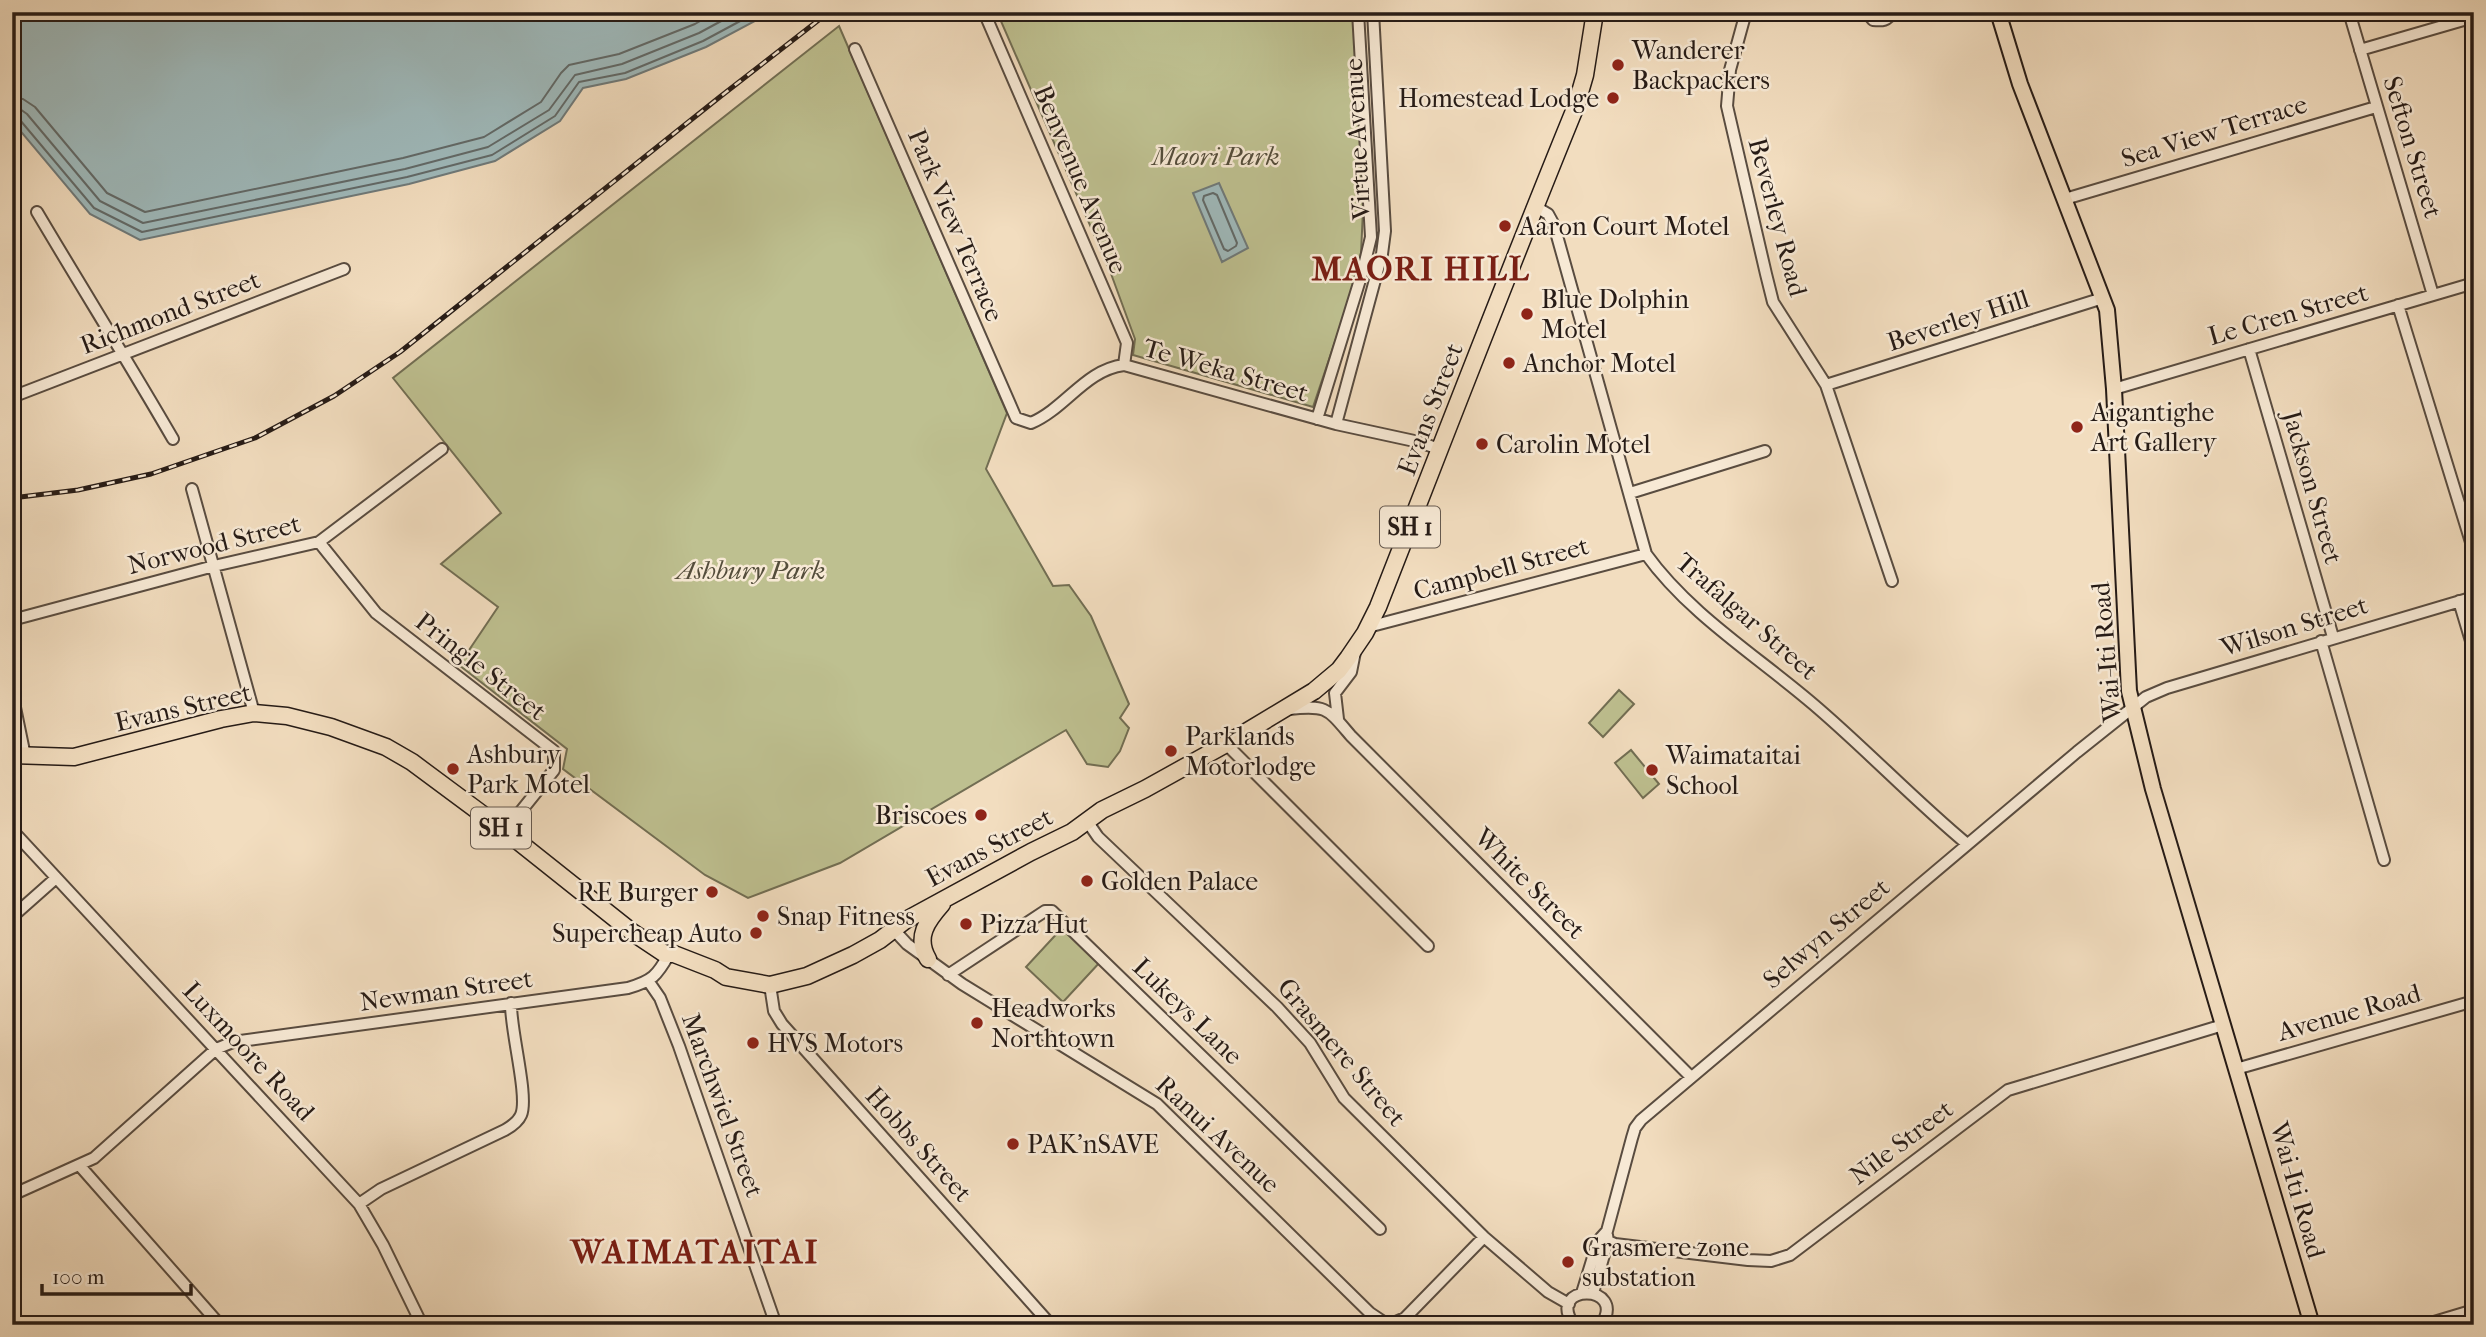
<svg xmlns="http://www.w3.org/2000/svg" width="2486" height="1337" font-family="'IM FELL French Canon',serif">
<rect width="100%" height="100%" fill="#f2ddbf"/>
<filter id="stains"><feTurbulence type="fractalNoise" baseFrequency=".00286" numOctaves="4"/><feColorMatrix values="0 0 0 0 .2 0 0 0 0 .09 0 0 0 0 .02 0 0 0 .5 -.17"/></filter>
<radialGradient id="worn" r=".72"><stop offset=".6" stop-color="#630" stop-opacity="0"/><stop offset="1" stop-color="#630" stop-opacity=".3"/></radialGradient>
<path fill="#bec090" stroke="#726e53" stroke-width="2" d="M997,12H1354L1363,210L1361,253L1355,282L1313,407L1133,355L1135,339L1110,271Z
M839,26L1007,413L986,469L1053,586L1069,585L1091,616L1129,704L1120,718L1129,728L1120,751L1108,767L1087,764L1066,730L840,863L748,898L705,875L563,769L567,749L459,665L498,607L441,564L501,513L393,378Z
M1619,690L1634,704L1603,737L1589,723Z
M1631,750L1659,784L1643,798L1615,763Z
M1063,927L1101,961L1063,1002L1026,967Z"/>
<path fill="#9fbabc" stroke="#6f7a7a" stroke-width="2" d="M12,12H772L706,47L626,79L583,88L560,121L495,161L409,184L140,240L90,214L12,121Z
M1219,183L1248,248L1222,262L1193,193Z"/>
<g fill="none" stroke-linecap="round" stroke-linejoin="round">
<path stroke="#626a69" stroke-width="2" d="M12,98L23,99L35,107L107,193L145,212L403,158L484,137L541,102L561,73L569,65L619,54L695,24L716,12
M12,108L20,109L27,114L100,201L143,223L405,169L488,147L549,110L575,75L622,64L699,33L738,12
M12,117L20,120L94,208L142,232L407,177L492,155L555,116L579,82L625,73L703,41L757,12
M1213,193L1217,195L1237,243L1236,246L1228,251L1224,249L1203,200L1204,196Z"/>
<g stroke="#594c40" stroke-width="14">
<path id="minor" d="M984,12L1127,343L1124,365
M1746,12L1730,70L1727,106L1766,274L1773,302L1826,385L1892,581
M1866,12L1873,20C1882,21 1888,21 1892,12
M2174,12V13
M2349,12L2433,295
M855,49L1016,418L1031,423C1066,408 1085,370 1124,365L1336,424L1419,442L1439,449
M2360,50L2474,17
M2065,199L2376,107
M1536,207L1548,214L1554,225L1646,554C1689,614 1757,656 1813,704C1866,749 1914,800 1967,844
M37,212C82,288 129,363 173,439
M2398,305L2474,552
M2249,349L2333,637
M1826,385L2103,298
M2114,389L2474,283
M12,397L344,269
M1317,419L1363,270L1371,237L1358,12
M1336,424L1382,254L1385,231L1373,12
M192,489L254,713
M1630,493L1765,451
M319,542L376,613L554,751V770L505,831
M2459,601L2474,651
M12,620L214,566L319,542L442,449
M1368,627L1646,554
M2321,641L2384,860
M12,693L25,756
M1289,709C1327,705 1327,708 1351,736L1691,1077
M1338,719L1335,693L1351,672L1355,652
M1226,744L1428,946
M1087,821L1098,837L1277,1007L1310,1043L1344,1098L1484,1237L1548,1292L1569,1304
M12,830L359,1204L383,1245L422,1325
M12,917L56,878
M894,930L907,944L962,984L1157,1104L1370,1313L1388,1325
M948,975L1045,911H1052L1380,1229
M649,982L660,998L679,1046L776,1325
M770,985L774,1011L782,1024L1051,1325
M2236,1069L2474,1001
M80,1166L220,1325
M12,1195L94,1158L216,1049L233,1042L628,988C652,981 657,976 669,954
M359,1204L381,1189L505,1130C512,1126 518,1122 521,1115C529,1097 510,1029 511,1003
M1608,1241L1615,1244L1748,1260L1771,1261L1790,1255L2008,1090L2223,1025
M1582,1293L1598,1241L1607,1231L1632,1138L1635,1128L1641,1120L2077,752L2146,697L2167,688L2474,597
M1593,1293L1608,1241L1607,1235
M1989,1323V1325
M1389,1325L1405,1318L1484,1237
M1574,1325C1544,1283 1629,1283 1601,1325
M2424,1325L2474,1310"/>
</g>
<g stroke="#261b16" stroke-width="18">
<path id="major" d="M1998,12L2020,84L2107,310L2114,389L2129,691L2153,789L2312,1325"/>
</g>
<g stroke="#261b16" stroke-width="19">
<path id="highway" d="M12,755L74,757L221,719L254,713L287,716L331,727L386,747L412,762L505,831L632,932L665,954H674L715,970L726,977L770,985L807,976L853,955L880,940L906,920L1031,852L1072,832L1102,810L1145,789L1226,744L1314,691L1339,670L1348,658L1365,633L1378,607C1444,439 1508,272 1576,106L1585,75L1595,12
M928,959C915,937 927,921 942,904"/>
</g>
<use href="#minor" stroke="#f7e9d5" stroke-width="10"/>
<use href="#major" stroke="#f2ddbf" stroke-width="14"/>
<use href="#highway" stroke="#f2ddbf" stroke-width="16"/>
<g stroke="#261b16" stroke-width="5">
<path id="rail" d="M12,498L78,490L151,474L255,438L334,396L400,352L721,96L829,12"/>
</g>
<use href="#rail" stroke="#f7e9d5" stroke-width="2.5" stroke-dasharray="8" stroke-linecap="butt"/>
</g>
<g fill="#8f2418" stroke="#f7e9d5" stroke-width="2.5">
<circle cx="1618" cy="65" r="7"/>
<circle cx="1613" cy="98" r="7"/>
<circle cx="1505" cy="226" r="7"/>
<circle cx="1527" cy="314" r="7"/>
<circle cx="1509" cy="363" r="7"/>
<circle cx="2077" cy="427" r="7"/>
<circle cx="1482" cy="444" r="7"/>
<circle cx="1171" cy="751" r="7"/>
<circle cx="453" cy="769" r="7"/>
<circle cx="1652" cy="770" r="7"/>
<circle cx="981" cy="815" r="7"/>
<circle cx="1087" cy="881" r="7"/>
<circle cx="712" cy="892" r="7"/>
<circle cx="763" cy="916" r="7"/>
<circle cx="966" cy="924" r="7"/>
<circle cx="756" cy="933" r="7"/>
<circle cx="977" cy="1023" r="7"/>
<circle cx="753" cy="1043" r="7"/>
<circle cx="1013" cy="1144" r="7"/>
<circle cx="1568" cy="1262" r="7"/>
</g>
<g text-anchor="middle" stroke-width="5" stroke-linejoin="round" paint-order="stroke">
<g fill="#f7e9d5" stroke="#65594f" stroke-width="2">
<rect x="1380" y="506.5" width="60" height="41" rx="5"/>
<rect x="471" y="807.5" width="60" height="41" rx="5"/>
</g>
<g font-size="24" font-weight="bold" fill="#261b16">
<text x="1410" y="535">SH 1</text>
<text x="501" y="836">SH 1</text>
</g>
<g font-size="26" fill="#261b16" stroke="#f7e9d5" text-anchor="start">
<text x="1632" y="59">Wanderer<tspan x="1632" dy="30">Backpackers</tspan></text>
<text x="1599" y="107" text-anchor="end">Homestead Lodge</text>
<text x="1519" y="235">Aaron Court Motel</text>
<text x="1541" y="308">Blue Dolphin<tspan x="1541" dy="30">Motel</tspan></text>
<text x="1523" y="372">Anchor Motel</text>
<text x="2091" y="421">Aigantighe<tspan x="2091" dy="30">Art Gallery</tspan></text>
<text x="1496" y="453">Carolin Motel</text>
<text x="1185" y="745">Parklands<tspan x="1185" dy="30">Motorlodge</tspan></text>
<text x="467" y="763">Ashbury<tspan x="467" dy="30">Park Motel</tspan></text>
<text x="1666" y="764">Waimataitai<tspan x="1666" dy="30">School</tspan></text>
<text x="967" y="824" text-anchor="end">Briscoes</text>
<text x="1101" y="890">Golden Palace</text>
<text x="698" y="901" text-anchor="end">RE Burger</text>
<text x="777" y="925">Snap Fitness</text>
<text x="980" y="933">Pizza Hut</text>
<text x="742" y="942" text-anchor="end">Supercheap Auto</text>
<text x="991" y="1017">Headworks<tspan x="991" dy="30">Northtown</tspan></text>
<text x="767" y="1052">HVS Motors</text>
<text x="1027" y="1153">PAK'nSAVE</text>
<text x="1582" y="1256">Grasmere zone<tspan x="1582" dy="30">substation</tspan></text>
</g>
<g font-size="26" fill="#261b16" stroke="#f7e9d5">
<text transform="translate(2214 131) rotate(-17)" y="9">Sea View Terrace</text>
<text transform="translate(1357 139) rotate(-93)" y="9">Virtue Avenue</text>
<text transform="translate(2413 147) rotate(73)" y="9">Sefton Street</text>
<text transform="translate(1081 179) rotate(67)" y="9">Benvenue Avenue</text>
<text transform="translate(1778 217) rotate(75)" y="9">Beverley Road</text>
<text transform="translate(956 225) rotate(67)" y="9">Park View Terrace</text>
<text transform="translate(170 312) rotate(-21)" y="9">Richmond Street</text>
<text transform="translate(2288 314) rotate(-16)" y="9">Le Cren Street</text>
<text transform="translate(1958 320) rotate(-18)" y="9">Beverley Hill</text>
<text transform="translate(1226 370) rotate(16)" y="9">Te Weka Street</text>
<text transform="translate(1430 409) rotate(-69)" y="9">Evans Street</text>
<text transform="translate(2313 487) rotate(74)" y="9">Jackson Street</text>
<text transform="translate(214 544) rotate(-14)" y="9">Norwood Street</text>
<text transform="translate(1501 568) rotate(-15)" y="9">Campbell Street</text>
<text transform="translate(1747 616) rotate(41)" y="9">Trafalgar Street</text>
<text transform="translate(2294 626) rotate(-17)" y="9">Wilson Street</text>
<text transform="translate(2106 652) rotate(-95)" y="9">Wai-Iti Road</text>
<text transform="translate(481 666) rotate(38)" y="9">Pringle Street</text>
<text transform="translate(183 707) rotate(-13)" y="9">Evans Street</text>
<text transform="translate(989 847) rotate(-28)" y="9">Evans Street</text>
<text transform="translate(1530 883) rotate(45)" y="9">White Street</text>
<text transform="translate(1826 933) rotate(-40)" y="9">Selwyn Street</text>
<text transform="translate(446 990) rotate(-8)" y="9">Newman Street</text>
<text transform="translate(1188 1011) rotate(44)" y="9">Lukeys Lane</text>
<text transform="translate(2349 1012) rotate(-16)" y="9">Avenue Road</text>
<text transform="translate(249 1051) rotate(47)" y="9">Luxmoore Road</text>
<text transform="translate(1342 1052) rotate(50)" y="9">Grasmere Street</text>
<text transform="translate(723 1105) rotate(70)" y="9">Marchwiel Street</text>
<text transform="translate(1218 1134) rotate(43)" y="9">Ranui Avenue</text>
<text transform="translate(1901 1142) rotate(-37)" y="9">Nile Street</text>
<text transform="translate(919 1144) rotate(48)" y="9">Hobbs Street</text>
<text transform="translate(2298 1190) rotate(74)" y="9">Wai-Iti Road</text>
</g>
<g font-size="26" font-style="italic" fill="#544d3b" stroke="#f7e9d5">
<text x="1216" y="165">Maori Park</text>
<text x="751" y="579">Ashbury Park</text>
</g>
<g font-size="33" font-weight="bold" letter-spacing="2" fill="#7a1f14" stroke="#f7e9d5">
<text x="1421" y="280">MAORI HILL</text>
<text x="695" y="1263">WAIMATAITAI</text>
</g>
</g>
<rect width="2486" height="1337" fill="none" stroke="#f2ddbf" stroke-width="42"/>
<rect x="14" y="14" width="2458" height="1309" fill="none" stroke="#261b16" stroke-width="3.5"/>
<rect x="21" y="21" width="2444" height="1295" fill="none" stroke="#261b16" stroke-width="2"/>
<path d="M42 1284v10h149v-10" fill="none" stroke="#261b16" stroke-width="3.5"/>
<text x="52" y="1284" font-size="21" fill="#261b16" stroke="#f7e9d5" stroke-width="5" paint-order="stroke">100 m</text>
<rect width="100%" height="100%" filter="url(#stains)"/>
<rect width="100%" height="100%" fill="url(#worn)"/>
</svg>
